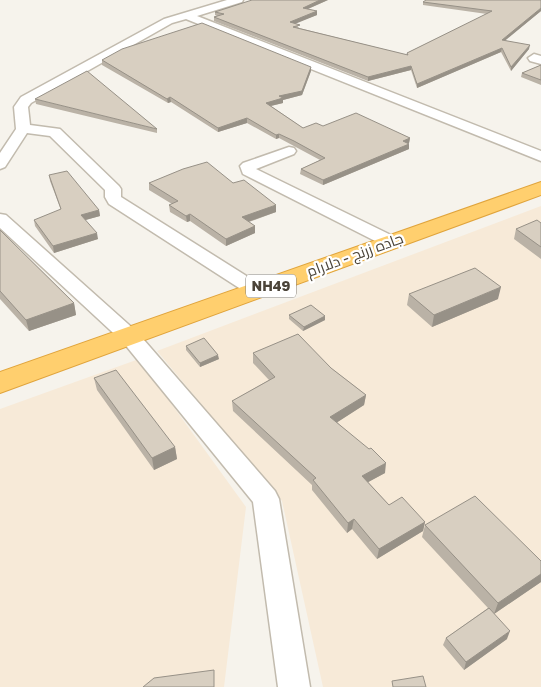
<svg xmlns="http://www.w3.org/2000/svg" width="541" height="687" font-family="'Golos Text',Cairo,sans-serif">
<rect width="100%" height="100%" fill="#f6f3ec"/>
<path fill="#f7ead8" d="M541,206V687H323L282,501L157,351Z
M139,359L246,507L224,687H0V409Z"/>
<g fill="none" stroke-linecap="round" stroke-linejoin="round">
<g stroke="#c2bbae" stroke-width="3">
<path id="street" d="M227,0H243L242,2L197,16L541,151V161L186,19L172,23L31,103L28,107L30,125L60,129L119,186L121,189V197L264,287L267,291L264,295L257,297L250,295L109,204L105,197V190L50,136L27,133L5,167L0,169V153L16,129L14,107L21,97L164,19Z
M534,54L541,56V64L530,61L528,58Z
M289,147L294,148L296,151L294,154L256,169L397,238L400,242L397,246L391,247L385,246L243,174L240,166L243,163Z
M0,214L6,215L137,332L275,491L279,499L310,687H278L253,502L123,342L0,228Z"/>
</g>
<g stroke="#e0a43c" stroke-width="2">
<path id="highway" d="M541,182V195L0,393V372Z"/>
</g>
<use href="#street" fill="#fff" fill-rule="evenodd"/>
<use href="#highway" fill="#ffcf6e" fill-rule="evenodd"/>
</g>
<path fill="#bab2a6" d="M328,0L308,9L317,15L295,23L299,28L407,55V53L487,14L423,5V2L541,11L505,40L529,49L511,71L501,52L417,88L411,70L368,81L214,21V17L217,16L215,15V12Z
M102,60L311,71L302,95L283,100V103L271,106L303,128L323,126L410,138L409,143H408L409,144V149L323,185L300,174L301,169L320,160L279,138L276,139L247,123L218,132L171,102L168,103L102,65Z
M541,65V85L521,77L522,73Z
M35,99L157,129V133L36,104Z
M49,175L99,210L100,216L85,220L98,239L54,253L35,226L34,220L61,210L50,181Z
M149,183H233L276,212L249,222L255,226V233L226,246L190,221L187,222L170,212L169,205L172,204L149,190Z
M541,223V259L514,239L516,229Z
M0,230L74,303L76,315L29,331L0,299Z
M409,294L498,299L432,327L407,305Z
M289,315L325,316V320L303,331L289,319Z
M186,346L219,359L200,367L186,350Z
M253,353L331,368L366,395L364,405L337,422L385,473L368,482L389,505L425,522L423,531L377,559L352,529L347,533L312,490V485L233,411L232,401L269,380L253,363Z
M94,378L175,447L177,459L154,470L97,390Z
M425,525L541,561V582L494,614L507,639L464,670L443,645L446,638L488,608L422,537Z"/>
<path fill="#979187" d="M320,0H328L303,11V8Z
M541,8V11L501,44L502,40Z
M317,11V15L290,26V22Z
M530,45L529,49L511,71V67Z
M502,48L501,52L417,88V84Z
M411,66V70L368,81V77Z
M311,67V71L302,95L283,100V103L266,107V103L279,96Z
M170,97L171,102L168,103L167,99Z
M247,118V123L218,132V128Z
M279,134V138L276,139V135Z
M410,138L409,143L402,146L403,141Z
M409,144V149L323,185V180Z
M276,205V212L242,224V217Z
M99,210L100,216L82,221L81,215Z
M190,214V221L187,222L186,216Z
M255,226V233L226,246V239Z
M97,233L98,239L54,253L53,246Z
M501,287L498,299L432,327L434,315Z
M74,303L76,315L29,331L26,320Z
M325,316V320L303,331L304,327Z
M218,355L219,359L200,367V363Z
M366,395L364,405L330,427V417Z
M175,447L177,459L154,470L152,458Z
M386,463L385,473L361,486L362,476Z
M354,519L352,529L347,533L348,523Z
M425,522L423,531L377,559L379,549Z
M541,574V582L494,614L498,603Z
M510,631L507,639L464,670L466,662Z"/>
<path fill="#d8cfc1" stroke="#979187" d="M252,0H320L303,8L317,11L290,22L300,25L293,27L408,55L407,53L492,11L423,2L426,0H541V8L502,40L530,45L511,67L502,48L417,84L411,66L368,77L214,17L224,14L215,12Z
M202,23L311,67L302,91L279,96L283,98L266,103L303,128L316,123L323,126L356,113L410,138L403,141L409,144L323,180L301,169L325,158L294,141L279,134L276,135L247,118L218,128L170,97L167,99L102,60L122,49Z
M541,65V80L522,73Z
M87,71L157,129L35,99Z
M207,162L233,183L244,180L276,205L242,217L255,226L226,239L190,214L186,216L169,205L178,201L149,183L183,169Z
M67,171L99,210L81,215L97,233L53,246L34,220L61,209L49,175Z
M537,220L541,223V247L516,229Z
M0,230L74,303L26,320L0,291Z
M475,268L501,287L434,315L409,294Z
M311,305L325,316L304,327L289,315Z
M298,334L331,368L366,395L330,417L369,449L371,448L386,463L362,476L389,505L402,497L425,522L379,549L354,519L348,523L313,480L316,478L232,401L275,377L253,353Z
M204,338L218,355L200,363L186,346Z
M116,370L175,447L152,458L94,378Z
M475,496L541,561V574L498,603L425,525Z
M489,608L510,631L466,662L446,638Z
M214,670V687H143L154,678Z
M423,676L426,687H393L392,681Z"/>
<g text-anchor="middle" stroke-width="4.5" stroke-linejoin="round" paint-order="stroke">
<rect fill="#fff" stroke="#817c74" stroke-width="1" x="246" y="274.5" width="50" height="23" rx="4"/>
<g font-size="14" font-weight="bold" fill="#4b4439">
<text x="271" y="291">NH49</text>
</g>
<g font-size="15" fill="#4b4439" stroke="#fff">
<text transform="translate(355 255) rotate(-20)" y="5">جاده زرنج - دلارام</text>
</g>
</g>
</svg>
